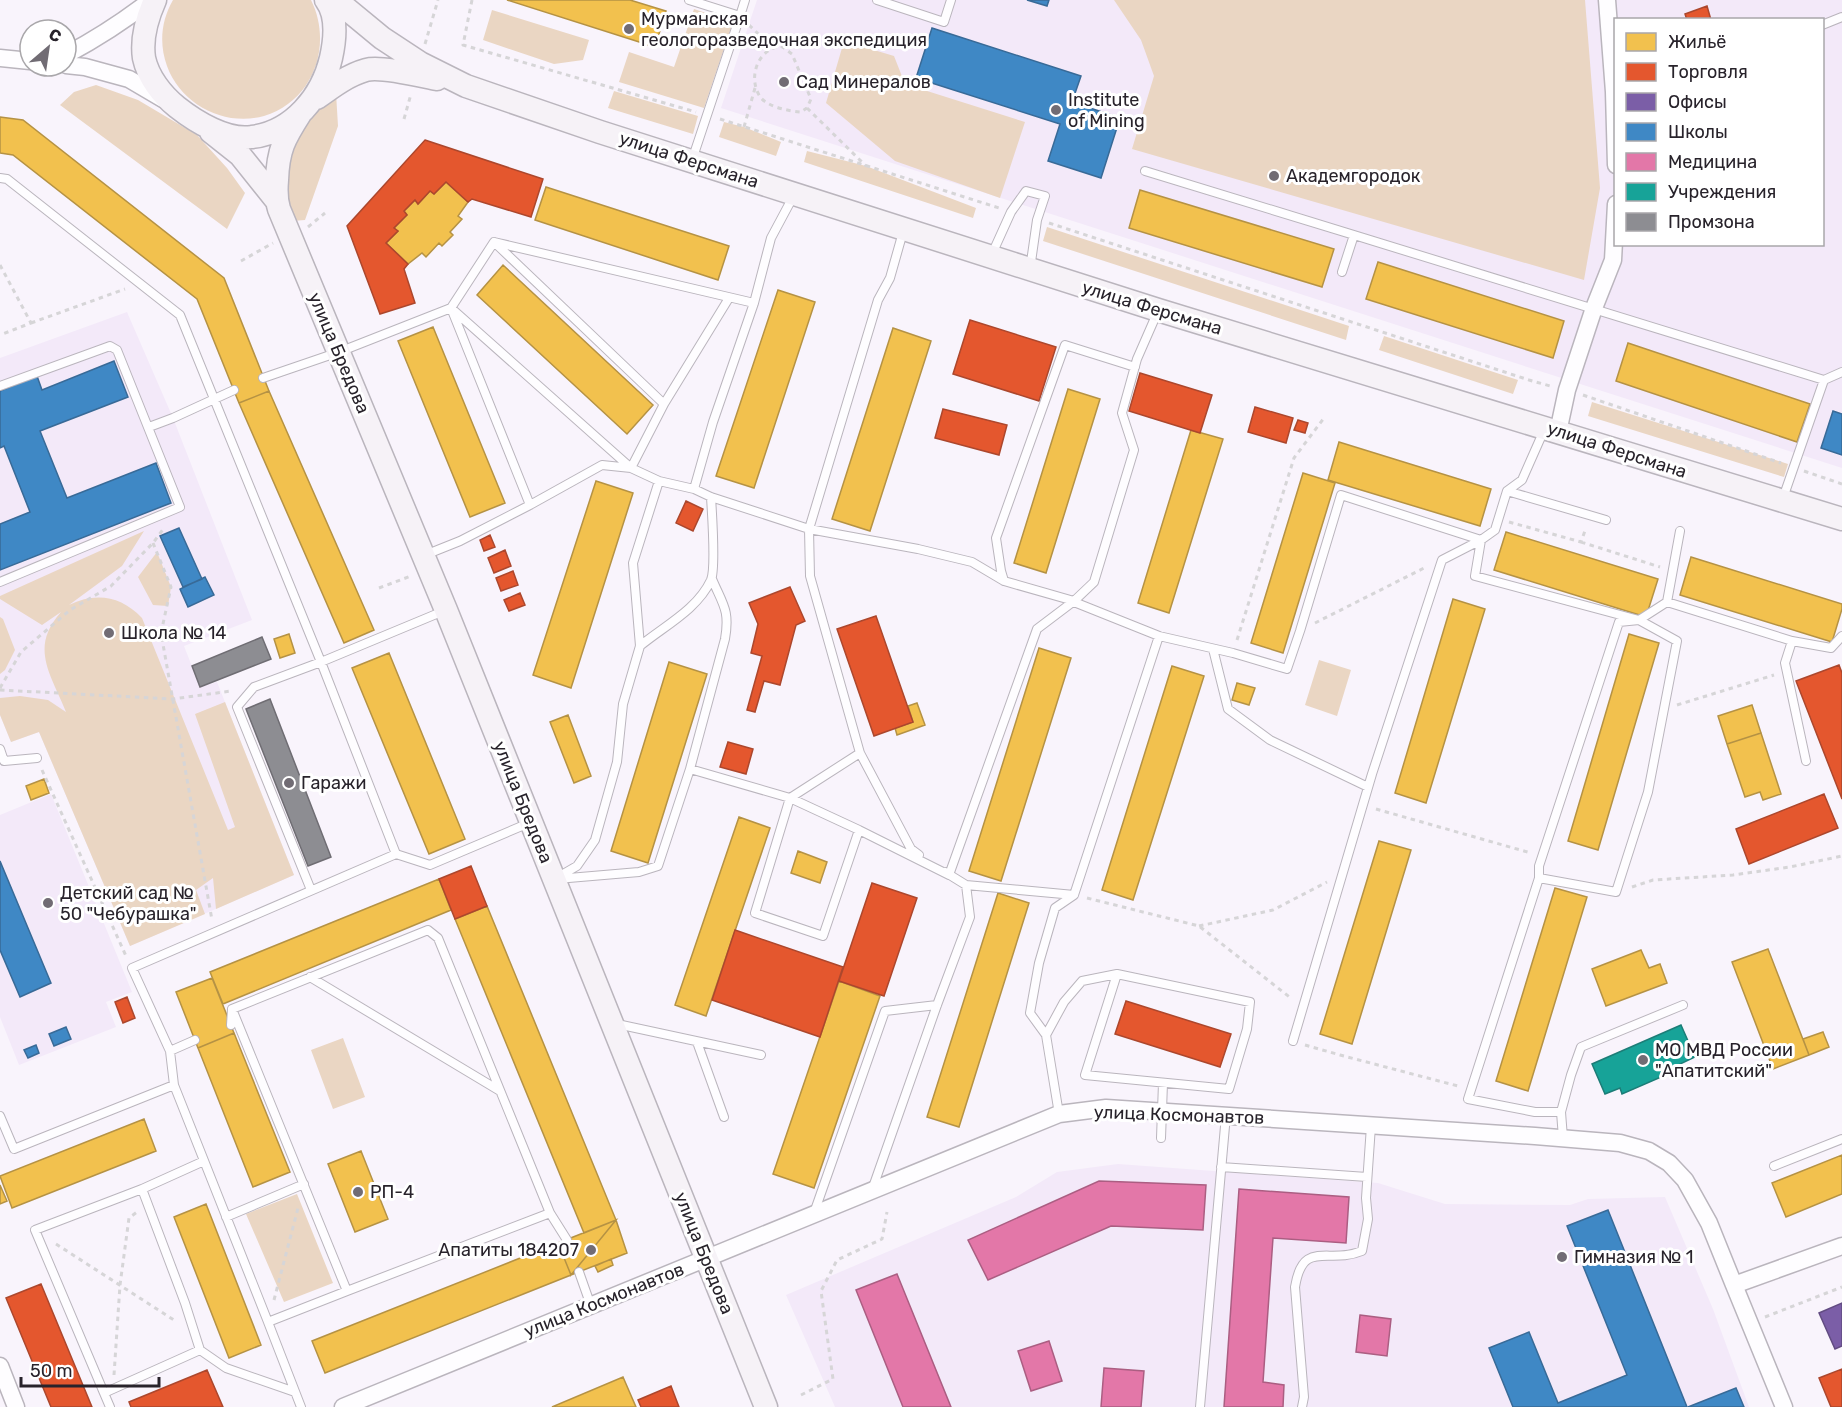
<svg xmlns="http://www.w3.org/2000/svg" width="1842" height="1407" font-family="Rubik,sans-serif">
<rect width="100%" height="100%" fill="#f9f4fc"/>
<path fill="#f3e9f9" fill-rule="evenodd" d="M757,0H1842V468L721,108ZM1616,20H1822V244H1616Z
M127,312L173,418L252,620L184,646L200,687L217,682L294,875L130,946L39,732L11,742L0,715V358Z
M51,794L132,992L106,1002L116,1027L19,1065L0,1017V815Z
M1118,1164L1378,1183L1445,1204L1570,1205L1588,1199L1665,1197L1713,1309L1749,1407H835L786,1295L1016,1197L1057,1172Z"/>
<path fill="#ead6c3" d="M173,0H311C333,44 314,101 264,116C225,127 181,105 167,66C159,44 161,21 173,0Z
M1114,0H1585L1600,188L1584,280L1132,149L1154,76L1141,40Z
M694,9L733,22L704,108L619,82L629,52L674,67Z
M492,10L589,40L583,60L554,64L483,40Z
M844,41L894,56L905,84L1025,122L1000,198L895,161L826,103Z
M96,85L138,100L197,135L227,168L245,193L227,229L60,105L74,92Z
M614,91L698,116L693,134L608,108Z
M336,93L338,126L305,220L292,221L286,189L291,149L312,116L324,102Z
M724,122L744,127L781,142L776,156L719,137Z
M807,151L866,166L976,208L973,218L804,162Z
M1047,227L1349,326L1346,340L1043,241Z
M1384,336L1518,380L1513,394L1379,350Z
M1592,402L1788,464L1784,477L1588,416Z
M144,531L122,566L69,605C96,592 121,596 142,618L228,830L235,827L195,714L225,702L294,875L216,909L213,878L196,890L205,914L130,946L39,732L11,742L0,715V698L20,696L48,700L66,712C51,674 29,648 61,612L42,625L0,599V596Z
M157,552L171,587L168,606L153,605L138,577Z
M0,617L3,619L15,650L5,670L0,674Z
M1319,660L1351,670L1337,716L1305,705Z
M343,1038L365,1097L333,1109L311,1050Z
M297,1194L333,1283L284,1302L246,1214Z"/>
<path fill="#f2c14e" stroke="#b59244" stroke-width="1.5" d="M507,0H630L666,11L655,47Z
M0,117L23,120L224,278L269,391L239,403L197,299L13,155L0,153Z
M446,182L468,202L458,216L462,219L450,232L453,235L442,246L439,243L426,257L422,253L408,264L386,243L398,231L394,228L407,215L404,211L415,200L418,204L430,191L434,194Z
M546,187L729,246L718,280L535,220Z
M1140,190L1334,249L1322,287L1129,228Z
M1378,262L1564,321L1553,358L1366,299Z
M503,265L653,405L627,434L477,295Z
M778,290L815,302L754,488L716,476Z
M433,327L505,503L470,517L398,341Z
M893,328L931,341L870,531L832,519Z
M1628,343L1810,404L1797,442L1616,381Z
M1068,389L1100,399L1046,573L1014,563Z
M269,391L374,630L344,643L239,403Z
M1191,430L1223,439L1169,613L1138,603Z
M1339,442L1491,489L1480,526L1328,480Z
M1303,473L1335,483L1283,653L1251,643Z
M596,481L633,493L571,688L533,675Z
M1506,532L1658,579L1646,617L1494,570Z
M1691,557L1842,604V609L1832,642L1680,595Z
M1453,599L1485,609L1426,803L1395,793Z
M289,634L295,653L280,658L274,639Z
M1629,634L1659,643L1598,850L1568,841Z
M1039,648L1071,658L1001,881L969,871Z
M389,653L465,839L429,854L352,668Z
M669,662L707,674L648,863L611,851Z
M1172,666L1204,676L1133,900L1102,890Z
M1237,683L1255,688L1249,705L1232,700Z
M917,703L925,725L897,735L895,728L913,722L908,706Z
M1752,705L1761,733L1727,744L1718,716Z
M568,715L591,776L574,783L550,722Z
M1761,733L1781,794L1763,800L1760,792L1745,797L1727,744Z
M44,779L49,793L31,800L26,786Z
M739,817L770,828L706,1016L675,1005Z
M1379,841L1411,850L1352,1044L1320,1034Z
M798,851L827,862L820,883L791,873Z
M439,879L451,910L223,1004L210,972Z
M1555,888L1587,897L1528,1091L1496,1081Z
M998,893L1029,903L959,1127L927,1117Z
M487,906L616,1220L584,1233L455,919Z
M1768,949L1809,1055L1773,1069L1732,962Z
M1641,950L1649,968L1660,964L1667,983L1606,1006L1592,969Z
M212,978L234,1033L198,1048L176,992Z
M839,981L880,996L814,1188L773,1174Z
M1823,1032L1829,1047L1809,1055L1803,1039Z
M234,1033L290,1172L253,1187L198,1048Z
M144,1119L156,1151L12,1208L0,1176Z
M361,1151L388,1219L355,1232L328,1164Z
M1842,1155V1194L1786,1217L1772,1183Z
M0,1185L7,1201L0,1204Z
M206,1204L261,1345L229,1358L174,1217Z
M616,1220L627,1253L571,1275Z
M616,1220L571,1275L558,1243Z
M558,1243L571,1275L325,1373L312,1341Z
M611,1259L613,1265L598,1272L595,1266Z
M623,1377L636,1407H552Z"/>
<path fill="#e4572e" stroke="#ac472d" stroke-width="1.5" d="M1707,6L1711,20H1687L1685,14Z
M425,140L543,179L531,217L472,199L468,202L446,182L434,194L430,191L418,204L415,200L404,211L407,215L394,228L398,231L386,243L408,264L404,269L415,303L380,314L347,226Z
M970,320L1056,347L1039,401L953,374Z
M1140,373L1212,395L1200,433L1129,411Z
M1255,407L1293,418L1286,443L1248,432Z
M943,409L1007,425L999,455L935,438Z
M1298,420L1308,423L1305,433L1294,430Z
M686,501L703,509L693,531L676,523Z
M490,535L495,547L484,551L480,540Z
M505,550L511,566L494,573L488,558Z
M513,571L518,585L501,591L496,578Z
M790,587L805,621L796,625L780,685L764,681L755,712L747,710L762,656L751,653L758,624L749,603Z
M520,593L525,605L509,611L504,600Z
M876,616L913,722L874,736L837,629Z
M1839,665L1842,673V799L1796,681Z
M728,742L753,749L746,774L720,767Z
M1824,794L1838,828L1749,864L1736,829Z
M471,866L487,906L455,919L439,879Z
M872,883L917,898L884,996L839,981Z
M735,930L843,967L820,1037L712,1000Z
M127,997L135,1018L123,1023L115,1002Z
M1126,1001L1231,1034L1220,1067L1115,1034Z
M41,1284L92,1407H51L6,1298Z
M1842,1369V1407H1831L1819,1378Z
M207,1370L223,1407H131L129,1402Z
M671,1386L679,1407H641L638,1400Z"/>
<path fill="#7b5ea7" stroke="#624c82" stroke-width="1.5" d="M1842,1303V1346L1835,1349L1819,1313Z"/>
<path fill="#3f88c5" stroke="#386a97" stroke-width="1.5" d="M1027,0H1049L1047,6Z
M932,28L1081,76L1072,102L1120,118L1101,178L1048,161L1060,124L916,78Z
M114,361L128,397L40,431L67,498L156,463L171,503L0,570V524L30,512L4,446L0,448V391L37,376L42,390Z
M1833,411L1842,414V455L1821,448Z
M179,528L202,579L183,587L160,536Z
M205,577L214,595L188,607L180,589Z
M0,861L51,983L20,997L0,950Z
M66,1027L71,1039L54,1046L49,1034Z
M36,1045L39,1053L28,1058L24,1050Z
M1608,1210L1687,1407H1513L1489,1348L1529,1332L1558,1403L1627,1375L1567,1226Z
M1736,1388L1744,1407H1688Z"/>
<path fill="#e377a8" stroke="#ab5e82" stroke-width="1.5" d="M1099,1181L1206,1185L1203,1230L1111,1226L988,1280L968,1240Z
M1239,1189L1349,1197L1346,1243L1273,1238L1263,1382L1284,1385L1283,1407H1224Z
M897,1274L951,1407H903L856,1290Z
M1360,1315L1391,1319L1387,1356L1356,1352Z
M1049,1341L1062,1381L1031,1391L1018,1351Z
M1104,1368L1144,1371L1141,1407H1101Z"/>
<path fill="#17a398" stroke="#1c7d77" stroke-width="1.5" d="M1681,1025L1695,1057L1680,1064L1682,1068L1622,1094L1620,1088L1605,1094L1592,1064Z"/>
<path fill="#8d8d92" stroke="#6f6d73" stroke-width="1.5" d="M262,637L271,659L200,687L192,666Z
M270,699L331,857L308,866L246,709Z"/>
<g fill="none" stroke-linecap="round" stroke-linejoin="round">
<g stroke="#bab5bd" stroke-width="10">
<path id="lane" d="M689,0L740,16L692,160
M877,0L944,22L951,0
M740,16L745,0
M1822,25L1842,17
M1145,171L1354,235
M0,178L7,179L180,315L321,662L396,854
M903,232L890,278L878,300L809,529L810,576L860,753L911,849L919,855
M494,242L664,404L631,468L451,308L530,505
M992,254L1011,212L1026,191L1045,196L1037,220L1030,269
M1342,272L1354,235L1824,380L1842,372
M263,378L339,352L451,308L494,242L754,303
M0,386L110,346L117,350L180,507L0,582
M664,404L729,298
M149,427L173,418L234,390
M694,489L713,422L754,303L771,238L794,195
M1507,491L1606,520
M1783,498L1824,380
M1481,540L1475,576L1639,620L1667,602L1792,641L1831,648L1842,636
M425,555L460,541L530,505L602,465L631,468L659,481L694,489L711,497L809,529L918,549L972,562L1004,581L1074,601L1037,629L949,875L859,830L790,798L690,769L658,866L639,872L557,879
M1004,581L1001,571L996,538L1065,345L1135,367
M1074,601L1094,582L1134,450L1122,413L1137,359L1158,311
M1074,602L1159,636
M1667,602L1680,531
M1792,641L1785,663L1806,761
M640,646C664,626 697,610 711,580C716,568 712,514 711,497
M1213,649L1228,709L1270,740L1368,787
M0,749L4,761L37,758
M690,769L725,639C730,610 723,605 712,579
M859,830L823,936L755,913L790,798L860,753
M945,872L966,885
M558,877L577,866L595,840L617,762L623,704L640,646L633,563L659,481
M1539,878L1616,892L1648,792L1677,641L1639,620L1619,622L1539,866V878L1468,1099L1535,1112H1561L1563,1138
M311,890L237,707L254,687L321,662L446,610
M310,977L500,1091
M232,1009L428,930L438,938L550,1213
M617,1024L761,1055
M231,1025L232,1009L347,1291L268,1322L301,1407
M1046,1035L1064,1002L1082,981L1117,974L1250,1002L1247,1029L1229,1089L1085,1075L1117,974
M1293,1041L1372,774L1442,560L1481,540L1495,530L1507,491L1522,480L1545,428
M697,1042L724,1117
M170,1051L195,1040
M174,1085L170,1051L132,968L396,854L430,865L529,823
M1561,1112L1571,1075L1581,1047L1683,1005
M1059,1114L1046,1035L1030,1013L1039,963L1055,908L1074,895
M0,1116L14,1149L174,1085L268,1322
M1161,1138L1163,1083
M1774,1166L1842,1139
M1221,1167L1367,1177
M872,1190L937,1005L970,917L966,885L1074,895L1159,636L1233,653L1287,669L1300,631L1341,495L1481,540
M814,1213L885,1011L937,1005
M226,1217L304,1184
M579,1272L591,1306
M347,1291L550,1213L567,1240
M200,1350L185,1303L142,1189L204,1161
M104,1393L35,1230L142,1189
M110,1407L104,1393L200,1350L226,1368L295,1392
M1200,1407L1226,1115
M1302,1407L1304,1397L1295,1287C1303,1238 1328,1265 1362,1251L1368,1219L1366,1198L1371,1126"/>
</g>
<g stroke="#bab5bd" stroke-width="19">
<path id="street" d="M1607,0L1614,92L1616,165
M66,55C96,39 124,21 151,0
M0,58L30,61
M66,65L85,67L129,79L163,99
M1558,432L1567,390L1594,308L1613,260L1616,204
M1734,1285L1784,1407
M0,1366L16,1407
M343,1407L1059,1114L1106,1108L1535,1136L1620,1143L1649,1151L1669,1163L1685,1180L1709,1223L1734,1285L1842,1246"/>
</g>
<g stroke="#bab5bd" stroke-width="25">
<path id="secondary" d="M155,0C147,18 141,38 144,58C148,77 162,95 177,107C196,122 227,141 252,137C293,132 322,96 331,58C335,40 338,16 326,0
M336,0L382,38L420,63L466,86L600,132L1158,310L1842,519
M317,98C332,87 348,75 366,70C381,66 421,76 437,79
M300,114C284,139 278,150 277,180C276,191 276,199 279,209L446,610L766,1407
M211,132L240,155L276,200"/>
</g>
<path stroke="#d6d5d7" stroke-width="3" stroke-dasharray="4.5 4.5" stroke-linecap="butt" d="M472,0L463,45L696,112
M749,25L772,47
M425,44L438,0
M781,46L792,54L811,99L807,108L801,112C788,111 769,107 761,98C747,79 757,49 781,46Z
M807,108L866,166
M404,119L411,94
M720,119L999,208
M744,127L755,88
M1049,223L1529,380L1550,386
M308,227L325,213
M241,261L273,243
M0,265L31,323L0,335
M31,323L125,289
M1583,395L1781,463
M1804,471L1842,484
M1509,522L1581,542L1586,528
M1581,542L1660,567
M153,543L171,587L161,633L212,920
M379,588L411,576
M1315,623L1424,568
M1237,640L1294,458L1324,418
M0,688L21,652L70,610L111,586L153,543L164,528
M0,690L173,699L231,691
M1677,705L1774,675
M42,770L126,956
M1376,809L1531,853
M1632,887L1653,880L1733,875L1790,867L1842,856
M1087,898L1199,926L1292,999
M1199,926L1273,910L1327,882
M1305,1045L1340,1055L1458,1086
M56,1244L177,1322
M274,1300L298,1208
M1765,1317L1842,1287
M114,1375L120,1285L129,1218L137,1212
M801,1395L833,1379L821,1291L837,1260L882,1239L887,1212"/>
<use href="#lane" stroke="#fefdff" stroke-width="8"/>
<use href="#street" stroke="#fefdff" stroke-width="16"/>
<use href="#secondary" stroke="#f6f2f7" stroke-width="22"/>
</g>
<g fill="#716c74" stroke="#fff" stroke-width="2">
<circle cx="629" cy="29" r="6"/>
<circle cx="784" cy="82" r="6"/>
<circle cx="1056" cy="110" r="6"/>
<circle cx="1274" cy="176" r="6"/>
<circle cx="109" cy="633" r="6"/>
<circle cx="289" cy="783" r="6"/>
<circle cx="48" cy="903" r="6"/>
<circle cx="1643" cy="1060" r="6"/>
<circle cx="358" cy="1192" r="6"/>
<circle cx="591" cy="1250" r="6"/>
<circle cx="1562" cy="1257" r="6"/>
</g>
<g text-anchor="middle" stroke-width="6" stroke-linejoin="round" paint-order="stroke">
<g font-size="18" fill="#28232b" stroke="#fff" text-anchor="start">
<text x="641" y="25">Мурманская<tspan x="641" dy="21">геологоразведочная экспедиция</tspan></text>
<text x="796" y="88">Сад Минералов</text>
<text x="1068" y="106">Institute<tspan x="1068" dy="21">of Mining</tspan></text>
<text x="1286" y="182">Академгородок</text>
<text x="121" y="639">Школа № 14</text>
<text x="301" y="789">Гаражи</text>
<text x="60" y="899">Детский сад №<tspan x="60" dy="21">50 "Чебурашка"</tspan></text>
<text x="1655" y="1056">МО МВД России<tspan x="1655" dy="21">"Апатитский"</tspan></text>
<text x="370" y="1198">РП-4</text>
<text x="579" y="1256" text-anchor="end">Апатиты 184207</text>
<text x="1574" y="1263">Гимназия № 1</text>
</g>
<g font-size="18" fill="#28232b" stroke="#fff">
<text transform="translate(689 160) rotate(18)" y="6">улица Ферсмана</text>
<text transform="translate(1152 308) rotate(17)" y="6">улица Ферсмана</text>
<text transform="translate(339 353) rotate(67)" y="6">улица Бредова</text>
<text transform="translate(1617 450) rotate(18)" y="6">улица Ферсмана</text>
<text transform="translate(523 802) rotate(68)" y="6">улица Бредова</text>
<text transform="translate(1179 1115) rotate(2)" y="6">улица Космонавтов</text>
<text transform="translate(704 1253) rotate(68)" y="6">улица Бредова</text>
<text transform="translate(604 1300) rotate(-22)" y="6">улица Космонавтов</text>
</g>
</g>
<rect x="1614" y="18" width="210" height="228" fill="#ffffff" stroke="#a9a7aa" stroke-width="1.5"/>
<rect x="1626" y="33" width="30" height="18" fill="#f2c14e" stroke="#a9a7aa" stroke-width="1.5"/>
<text x="1668" y="48" font-size="18" fill="#28232b">Жильё</text>
<rect x="1626" y="63" width="30" height="18" fill="#e4572e" stroke="#a9a7aa" stroke-width="1.5"/>
<text x="1668" y="78" font-size="18" fill="#28232b">Торговля</text>
<rect x="1626" y="93" width="30" height="18" fill="#7b5ea7" stroke="#a9a7aa" stroke-width="1.5"/>
<text x="1668" y="108" font-size="18" fill="#28232b">Офисы</text>
<rect x="1626" y="123" width="30" height="18" fill="#3f88c5" stroke="#a9a7aa" stroke-width="1.5"/>
<text x="1668" y="138" font-size="18" fill="#28232b">Школы</text>
<rect x="1626" y="153" width="30" height="18" fill="#e377a8" stroke="#a9a7aa" stroke-width="1.5"/>
<text x="1668" y="168" font-size="18" fill="#28232b">Медицина</text>
<rect x="1626" y="183" width="30" height="18" fill="#17a398" stroke="#a9a7aa" stroke-width="1.5"/>
<text x="1668" y="198" font-size="18" fill="#28232b">Учреждения</text>
<rect x="1626" y="213" width="30" height="18" fill="#8d8d92" stroke="#a9a7aa" stroke-width="1.5"/>
<text x="1668" y="228" font-size="18" fill="#28232b">Промзона</text>
<g transform="translate(48 48) rotate(29)"><circle r="28" fill="#ffffff" stroke="#a9a7aa" stroke-width="1.5"/>
<path d="M0-4.5L10 22L0 15L-10 22Z" fill="#716c74"/>
<text y="-9" font-size="16" font-weight="bold" text-anchor="middle" fill="#28232b">С</text>
</g>
<path d="M21 1377v9h138v-9" fill="none" stroke="#28232b" stroke-width="3"/>
<text x="30" y="1377" font-size="18" fill="#28232b" stroke="#ffffff" stroke-width="4.5" paint-order="stroke">50 m</text>
</svg>
